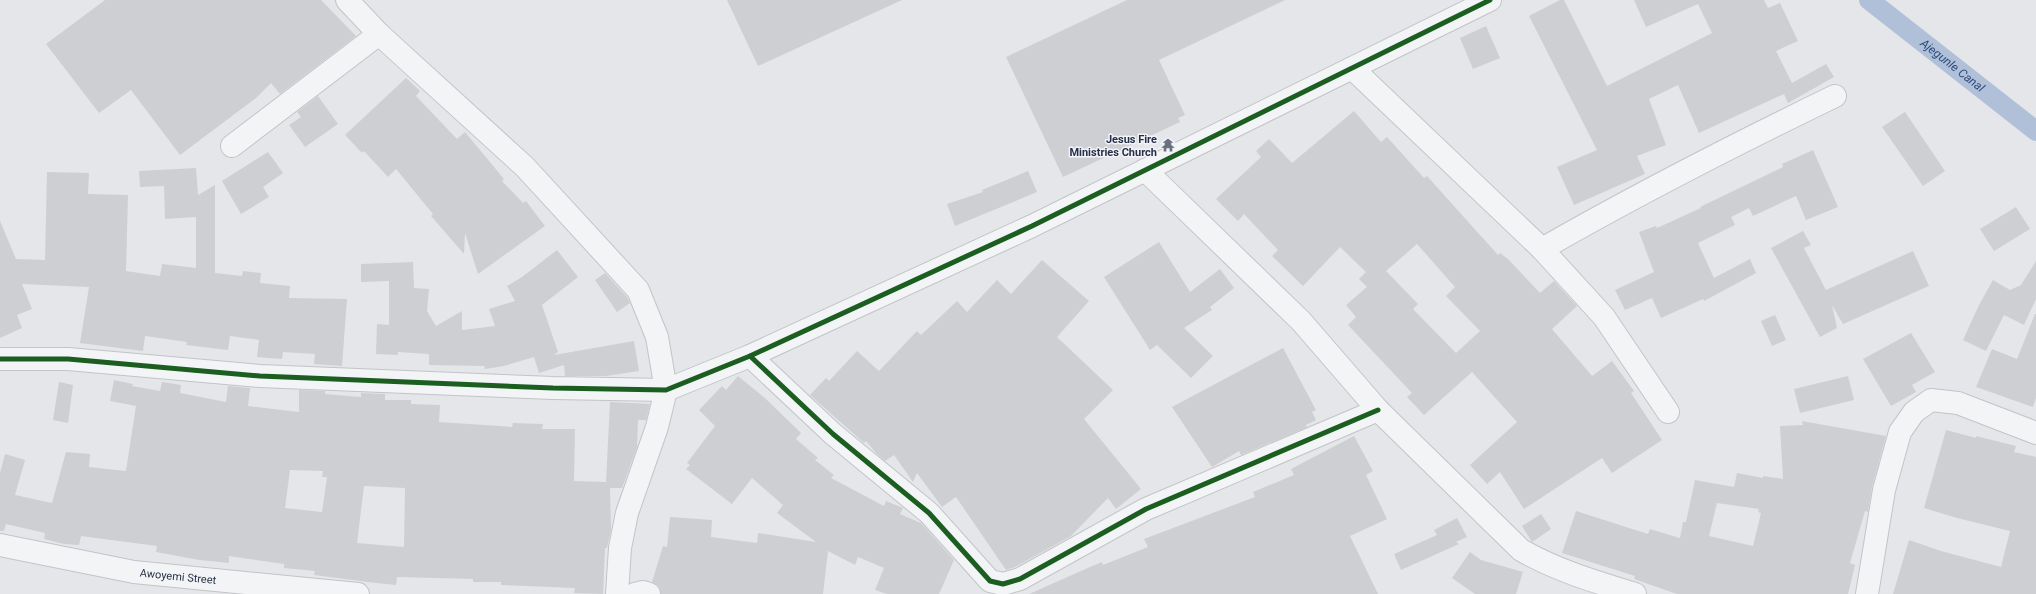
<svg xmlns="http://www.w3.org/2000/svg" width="2036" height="594" font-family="Roboto,sans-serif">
<rect width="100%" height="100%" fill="#e4e6ea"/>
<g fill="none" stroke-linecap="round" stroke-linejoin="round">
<path stroke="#b0c0d8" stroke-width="20" id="s1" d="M1869,0L2036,131"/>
</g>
<path fill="#cecfd3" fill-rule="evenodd" d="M105,0H321L356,36L280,94L271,83L256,98L180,155L131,90L99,113L46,44Z
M727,0H902L758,66Z
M1127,0H1285L1159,60L1185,115L1178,118L1180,122L1063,177L1006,57Z
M1560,0H1564L1607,86L1712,33L1698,4L1646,27L1634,0H1764L1768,8L1780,3L1798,41L1776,51L1792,83L1826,64L1834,77L1788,103L1784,94L1699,133L1678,85L1649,99L1666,145L1637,156L1645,174L1574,205L1557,167L1597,150L1529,16Z
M1486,26L1500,58L1473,69L1460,38Z
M406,78L420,91L416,96L457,139L465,132L504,179L502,181L523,203L526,201L545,226L478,274L465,233L464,254L431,216L433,214L396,169L388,177L364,151L362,153L345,135Z
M318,96L338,124L305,147L289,125L301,117L297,112Z
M1354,111L1381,142L1387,137L1424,178L1427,176L1498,255L1500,253L1508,259L1540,293L1554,281L1577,306L1552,329L1592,376L1612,361L1634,391L1631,393L1662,440L1612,473L1602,458L1524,509L1500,472L1487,484L1470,465L1517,422L1472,372L1424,415L1407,397L1412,393L1348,325L1356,317L1346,305L1367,287L1359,279L1366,272L1340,247L1303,286L1272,256L1278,250L1244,214L1238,221L1216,199L1261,157L1256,151L1269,139L1292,163ZM1417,244L1455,287L1446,296L1480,331L1456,353L1413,309L1418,304L1386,271Z
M1905,112L1945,171L1923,186L1882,127Z
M1813,150L1838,207L1806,220L1796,196L1753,216L1749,208L1731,217L1735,225L1698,243L1714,278L1750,259L1756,273L1704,301L1703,299L1661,318L1652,298L1625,310L1615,290L1654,272L1639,232L1656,226L1657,228L1701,208L1700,207L1783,167L1782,164Z
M268,152L283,173L263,187L269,197L241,214L222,181Z
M196,168L198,195L215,185V273L242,276L243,271L261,273L260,283L290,286L289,298L347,299L342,366L314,364L315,354L283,352L282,359L257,357L259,340L230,336L228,350L186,345L187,342L145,336L143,351L80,343L89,287L22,284L32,309L17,315L22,328L0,338V221L16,259L45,260L47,172L89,173L88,194L128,195L126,271L160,276L162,264L196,268V217L165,219L164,186L140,187L139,171Z
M1028,171L1037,192L955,226L947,204L983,192L982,190Z
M2016,207L2030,229L1994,251L1980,229Z
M1803,231L1811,245L1804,248L1826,290L1913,251L1929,286L1843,324L1832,305L1837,328L1820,337L1771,248Z
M1159,242L1190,292L1220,269L1234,288L1210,307L1212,310L1184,328L1213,356L1191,378L1157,345L1150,350L1104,277Z
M557,250L578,277L542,305L558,352L554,355L634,341L639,371L606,376H565L564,365L539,373L534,357L504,366L485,369L484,366L429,365V354L398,352V355L376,354L377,324L389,325V281L361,282V264L413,262L414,288L429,289L427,311L436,326L462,311V330L495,326L489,309L515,301L507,286L522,277Z
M1042,260L1089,301L1057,337L1113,390L1084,419L1141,489L1116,509L1108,498L1071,536L1015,567L1006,570L956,497L942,507L917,473L913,482L894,455L885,461L876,453L866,441L864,443L810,395L826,378L829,381L857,351L879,371L917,331L921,335L957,301L967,312L997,280L1011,294Z
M2036,261V299L2024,325L2004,315L1986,351L1963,340L1979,305L1993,280L2010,290L2021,285Z
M605,273L627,297L630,303L617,312L595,280Z
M2035,314H2036V398L2033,407L1976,387L1992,349L2017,359Z
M1775,315L1786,340L1772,346L1761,321Z
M1911,333L1935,372L1912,385L1916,392L1891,406L1863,359Z
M1283,348L1316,410L1312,412L1316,420L1306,425L1307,427L1241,455L1239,451L1212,467L1172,407Z
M738,376L766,399L801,433L796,439L818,458L815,460L834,475L831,478L884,506L886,501L903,508L900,514L921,523L954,560L939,594H887L875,590L884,568L858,557L855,565L828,551L823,594H661L659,586L652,582L663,546L667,547L670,517L712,520L711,537L757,543L758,533L816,542L777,513L783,505L752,478L732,504L686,469L690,465L687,463L715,426L699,410L722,386L726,390Z
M1848,376L1854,400L1800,413L1794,389Z
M114,380L133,384L132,386L160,391L162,382L181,385L180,393L226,402L228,386L250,388L248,406L299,412V390L325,391V394L361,397V393L385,394V400H411V404L440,405L439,422L512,427L513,423L543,424L542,429H575L574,481L606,482L610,402L650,404L646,420H638L637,447L622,488H610L611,530L607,548H605L603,594L574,593L575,588L501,585V582H473V579L397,577L396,585L368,582L314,575L315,571L284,568V564L229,556V563L199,560L156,552L157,546L81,536L79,545L64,544L44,539L45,533L6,524L4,531H0V473L5,454L25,460L15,495L52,503L66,452L90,454L89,467L126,471L136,406L110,401ZM290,470L323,471L322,477H327L322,512L285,508ZM364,486L405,488L404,547L357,543Z
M59,382L73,385L68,423L53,420Z
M1802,421L1886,436L1872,487L1868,512L1865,511L1850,563L1855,565L1848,594H1677L1634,579L1635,576L1562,553L1576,511L1648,534L1650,529L1680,538L1683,522H1686L1695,480L1734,487L1737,473L1763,478V476L1783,479L1780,426L1803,425ZM1717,503L1759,509L1758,512L1761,513L1753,546L1709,536Z
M1946,430L1976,438V436L2016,446L2014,452L2036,457V594H1893L1909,540L1941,551L2001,567L2010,531L1957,518L1924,508Z
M1354,436L1373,471L1366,475L1387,519L1350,536L1378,594H1029L1090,567L1102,562L1103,565L1148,547L1144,539L1255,497L1253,492L1294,475L1291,469Z
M1541,514L1551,529L1532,542L1522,526Z
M1457,518L1467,537L1456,542L1459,544L1401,570L1394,554L1437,535L1434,530Z
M1470,552L1481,560L1523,572L1516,594H1475L1452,578Z"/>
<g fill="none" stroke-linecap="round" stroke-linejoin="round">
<g stroke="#c2c4c8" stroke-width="24">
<g id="minor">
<path d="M347,0L379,34L525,167L638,290L657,337L666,390L657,427L627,513L620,548L617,594"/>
<path d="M1352,68L1542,249L1604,317L1668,412"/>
<path d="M232,146L379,34"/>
<path d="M1145,170L1301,321L1378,410L1521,550C1558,571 1596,582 1635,594"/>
<path d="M1542,249C1638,194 1736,144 1835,96"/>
<path d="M750,356L833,434L929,513L990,581L1003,584L1020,579L1146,509L1378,410"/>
<path d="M0,359H68L260,376L553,388L666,390L750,356L1032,226L1490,0"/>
<path id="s2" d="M0,545L134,572L358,594"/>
<path d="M635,594L643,592L649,594"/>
<path d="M1867,594L1884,490L1900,432L1914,412L1931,400L1958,403L2036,433"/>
</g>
</g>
<use href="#minor" stroke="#f3f4f6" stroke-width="22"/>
<g stroke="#f2f4f9" stroke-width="8">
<path id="cycleway" d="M750,356L833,434L929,513L990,581L1003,584L1020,579L1146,509L1378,410
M0,359H68L260,376L553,388L666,390L750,356L1032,226L1490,0"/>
</g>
<use href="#cycleway" stroke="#1b5e20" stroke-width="5"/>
</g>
<defs>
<g id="temple-bare" transform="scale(1.08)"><path d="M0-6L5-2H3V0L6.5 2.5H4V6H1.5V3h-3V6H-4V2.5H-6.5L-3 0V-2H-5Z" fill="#69707f" stroke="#f2f4f9" stroke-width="2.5" paint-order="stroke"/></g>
</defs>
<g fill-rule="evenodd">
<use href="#temple-bare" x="1168" y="145"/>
</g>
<g text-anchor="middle" stroke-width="3" stroke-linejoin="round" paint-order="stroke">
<g font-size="11" font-weight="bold" fill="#273046" stroke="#f2f4f9" text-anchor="end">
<text x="1157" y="143">Jesus Fire<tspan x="1157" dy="13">Ministries Church</tspan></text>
</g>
<g font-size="11" fill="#273046" stroke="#f2f4f9">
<text dy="4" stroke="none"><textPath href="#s2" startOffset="181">Awoyemi Street</textPath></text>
</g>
<g font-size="12" font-style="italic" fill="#2c4b7f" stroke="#f2f4f9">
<text dy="4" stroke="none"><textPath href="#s1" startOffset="106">Ajegunle Canal</textPath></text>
</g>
</g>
</svg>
